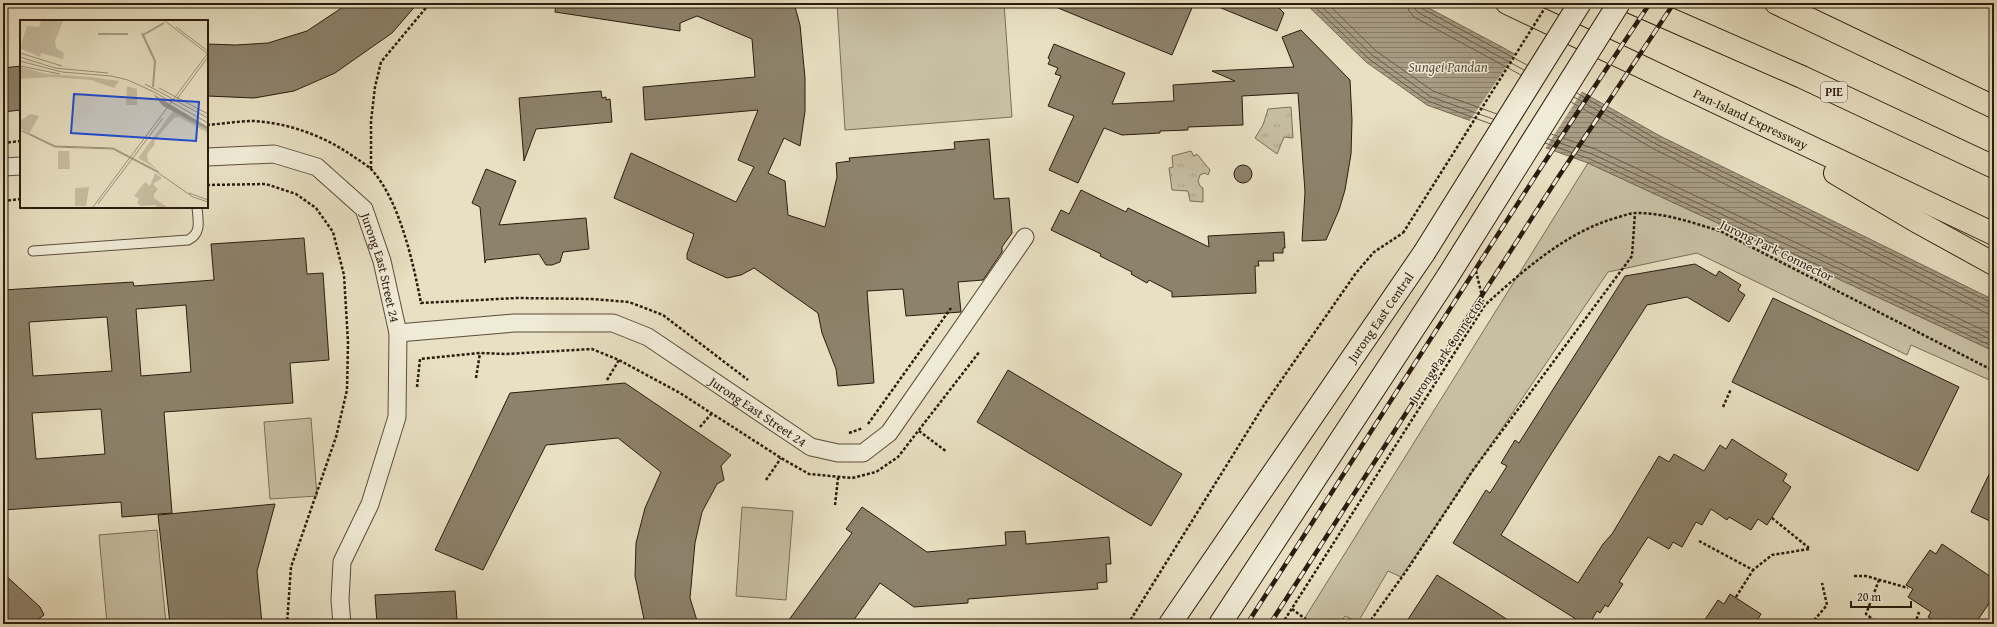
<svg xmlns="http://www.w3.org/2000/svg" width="1997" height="627" font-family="'Gentium Book Plus',serif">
<defs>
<pattern id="park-tufts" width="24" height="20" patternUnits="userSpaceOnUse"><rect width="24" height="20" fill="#c8bfa3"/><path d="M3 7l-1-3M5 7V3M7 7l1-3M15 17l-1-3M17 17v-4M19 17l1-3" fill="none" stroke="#aca48b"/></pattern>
<pattern id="water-rules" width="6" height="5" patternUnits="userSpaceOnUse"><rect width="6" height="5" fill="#a89d85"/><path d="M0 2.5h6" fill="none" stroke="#897f6b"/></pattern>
</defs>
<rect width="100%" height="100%" fill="#e8e0c2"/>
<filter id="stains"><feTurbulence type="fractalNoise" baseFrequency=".005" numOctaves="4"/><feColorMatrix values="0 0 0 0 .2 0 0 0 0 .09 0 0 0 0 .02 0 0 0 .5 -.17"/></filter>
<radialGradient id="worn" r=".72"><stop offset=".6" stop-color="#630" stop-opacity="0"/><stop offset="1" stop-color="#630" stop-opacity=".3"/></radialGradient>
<path fill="#c8bfa3" stroke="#7a6e58" d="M837,3H1004L1012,117L845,130Z
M1588,163L1994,351V382L1911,345L1907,355L1697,253L1608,272L1401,577L1388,571L1358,622L1345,616L1340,624H1301Z
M311,418L317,496L270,499L264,422Z
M742,507L793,511L786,600L736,596Z
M157,530L166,624H107L99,535Z"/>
<path fill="url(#park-tufts)" stroke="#7a6e58" d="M1291,107L1293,138L1284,137L1277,154L1255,138L1263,125L1268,109Z
M1191,151L1194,156L1197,154L1210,170L1208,175L1205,173L1200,175L1198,181L1200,186L1203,188V202L1190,201L1188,191L1172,190L1169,168L1173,167L1172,156Z"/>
<path fill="url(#water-rules)" stroke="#766955" d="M1305,3H1419L1423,5L1502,47L1660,136L1994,300V351L1588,163L1427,105L1366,62Z"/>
<path fill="#e8e0c2" d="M1516,52L1583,90L1545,149L1469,122Z"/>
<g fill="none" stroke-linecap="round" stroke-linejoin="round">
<path stroke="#6a5c4a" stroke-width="1" d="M1311,3L1369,59L1428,101L1491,124
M1318,3L1372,55L1431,97L1493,119
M1327,3L1376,51L1433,91L1497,114
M1407,3L1409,11L1414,17L1521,75
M1413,3L1414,8L1419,13L1524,70
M1418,3L1421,8L1527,65
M1577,93L1658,140L1994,304
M1574,97L1656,144L1989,308L1994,309
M1571,102L1654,149L1986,313L1994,315
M1551,134L1595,149L1994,335
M1548,139L1592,154L1994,341
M1545,143L1590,159L1994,347"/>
</g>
<path fill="#8d826c" stroke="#2b1c0e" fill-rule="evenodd" d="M349,3H418L392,33L335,73L294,91L254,98L207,96V44L236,45L268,43L307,31Z
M556,3H794L800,25L805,78V111L800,146L784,138L768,173L785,181L788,215L825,227L837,177L836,163L850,161L849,158L955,149L954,142L989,139L994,199L1009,198L1012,233L1002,247V252L983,280L958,282L961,312L906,316L903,289L867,291L874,383L838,386L836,369L822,333L818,313L754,268L741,275L727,278L692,262L687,259V254L694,234L614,198L631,153L736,202L754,167L738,160L758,110L645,120L643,87L755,77L752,39L697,16L680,23V31L555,12Z
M1046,3H1194L1172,55Z
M1209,3H1274L1284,13L1277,31Z
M1301,30L1350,80L1352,120L1351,154L1345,190L1339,210L1326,240L1302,241L1305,192L1298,93L1242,96L1243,125L1188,127V130L1160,131V133L1122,135L1104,128L1078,183L1049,170L1074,116L1048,106L1061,76L1055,74L1058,68L1048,64L1050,60L1048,58L1054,44L1125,73L1112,104L1174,101L1173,85L1235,81L1212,71L1294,67L1282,37Z
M21,66V110L3,112V68Z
M601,91L602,98L606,97V100L610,99L612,122L536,129L524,161L519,98Z
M1234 174a9 9 0 1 1 18 0a9 9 0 1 1-18 0Z
M486,169L516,181L499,225L586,218L589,249L563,252L560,262L552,265H546L539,254L486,260L485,263L480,207L472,203Z
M1081,190L1126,212L1128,208L1209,247L1208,236L1284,232L1285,248H1283V253H1273L1274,261H1258L1259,266H1255L1256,293L1172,297V292L1149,280L1147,283L1131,274L1132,272L1100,256L1101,254L1051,230L1061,210L1069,214Z
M304,238L307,274L323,273L329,360L290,363L293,403L164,412L172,513L122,517L121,502L3,510V290L133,282L134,286L214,280L211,244ZM186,305L191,372L141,376L136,309ZM107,317L112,371L33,376L29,322ZM101,409L105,454L36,459L32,413Z
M1695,264L1716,276L1719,271L1741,285L1738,290L1745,295L1729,322L1687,297L1647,305L1546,462L1501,535L1578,583L1603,544L1612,534L1659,456L1669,462L1674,454L1704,471L1720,445L1726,449L1732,439L1787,474L1783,481L1791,487L1767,525L1758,519L1751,530L1729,517L1727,520L1711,509L1702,525L1696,522L1682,547L1673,542L1669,549L1648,537L1619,582L1623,584L1608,607L1605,605L1600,613L1597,611L1589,624H1584L1453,543L1486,490L1490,493L1507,466L1501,463L1515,440L1519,443L1625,276Z
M1773,298L1959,387L1918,471L1732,382Z
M1008,370L1182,474L1151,526L977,422Z
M625,383L731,455L721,466L724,480L717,484L702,512L695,543L690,598L698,624H645L635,576L636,543L645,508L661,472L618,438L546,445L483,570L435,550L510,393Z
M1994,464V523L1971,512Z
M275,504L257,571L262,624H170L158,515Z
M862,507L927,552L1006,545L1005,532L1025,531L1026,544L1109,537L1111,564H1106L1107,582L1097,583L1098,589L968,599V603L914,607L880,583L851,624H786L852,533L846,529Z
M1942,544L1994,579V596L1975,624H1939L1928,617L1931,612L1908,597L1913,589L1906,585L1916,570L1930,550L1936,554Z
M3,573L40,607L44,615L32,624H3Z
M1437,575L1488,607L1514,624H1405Z
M455,591L457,619L377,624L375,595Z
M1730,594L1761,614L1755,624H1702L1718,600L1724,604Z"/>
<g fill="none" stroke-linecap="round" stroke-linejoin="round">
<g stroke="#5a4d3b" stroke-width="11">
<path id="lane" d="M33,251L188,240C202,233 198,221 197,207"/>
</g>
<g stroke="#5a4d3b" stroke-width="19">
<g id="street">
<path id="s1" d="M207,157L274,154L317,167L364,209L382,261L398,333L397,417L370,504L342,562L340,600L342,624"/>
<path d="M3,167L21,166"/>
<path id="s2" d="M398,333L514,323H613L648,337L811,447L838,453H863L889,433L1025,237"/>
</g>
</g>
<g stroke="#2b1c0e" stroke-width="24">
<g id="secondary">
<path id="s3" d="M1170,624L1424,253"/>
<path d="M1220,624L1448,276"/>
</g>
</g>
<g stroke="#2b1c0e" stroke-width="24">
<g id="highway">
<path id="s4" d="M1507,3L1994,234"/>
<path d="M1633,3L1802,77L1994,167"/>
<path d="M1776,3L1994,107"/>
<path d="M1835,173L1916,221L1994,264"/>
</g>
</g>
<path stroke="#2b1c0e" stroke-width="2.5" stroke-dasharray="3 2" stroke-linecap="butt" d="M207,125C222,124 238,121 253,121C290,123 327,137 357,159C362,162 368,166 372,170C400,202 413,262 421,303L517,298L592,299L629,302L663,315L748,380
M3,143L21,141
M371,169V121L375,87L381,62L430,3
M207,185L266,184L296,194L316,208L333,232L344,275L348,342L347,390L336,437L291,567L287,624
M3,201L21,199
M1476,271L1484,305
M476,378L480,353
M607,380L619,360
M417,387L420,359L480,353L506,354L592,349L619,360L680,393L781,458L809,474L852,478L876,472L898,457L980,351
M1723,407L1731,389
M868,424L951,308
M700,427L712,413
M919,431L947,452
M849,433L863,428
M766,480L781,458
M835,505L838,478
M1772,518L1809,548
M1699,541L1753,570L1772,555L1809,549
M1854,576H1866L1908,588
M1736,597L1753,570
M1292,609L1312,624
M1128,624L1264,405L1356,273L1374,252L1403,233
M1282,624L1485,305C1524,270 1567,231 1619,217C1625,215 1631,213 1637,213C1666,213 1693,223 1720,231L1994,371
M1368,624L1407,570L1473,470L1632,256L1635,213
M1811,624L1827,605L1822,583
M1879,624L1866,614L1879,580
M1915,624L1919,612"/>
<use href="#lane" stroke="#f0ebd7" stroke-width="9"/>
<use href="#street" stroke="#f0ebd7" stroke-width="17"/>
<use href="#secondary" stroke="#f0ebd7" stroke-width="22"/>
<use href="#highway" stroke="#e8e0c2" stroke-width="22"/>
<g stroke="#2b1c0e" stroke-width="4.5">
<path id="rail" d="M1247,624L1540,169L1650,3
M1270,624L1557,179L1674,3"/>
</g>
<use href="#rail" stroke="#f0ebd7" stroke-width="3" stroke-dasharray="9" stroke-linecap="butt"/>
<g stroke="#2b1c0e" stroke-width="24" stroke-linecap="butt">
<path id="secondary-bridge" d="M1424,253L1580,3
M1448,276L1619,3"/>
</g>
<path stroke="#2b1c0e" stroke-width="2.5" stroke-dasharray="3 2" stroke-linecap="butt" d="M1403,233L1548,3"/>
<use href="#secondary-bridge" stroke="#f0ebd7" stroke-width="22"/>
</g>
<g text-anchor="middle" stroke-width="3" stroke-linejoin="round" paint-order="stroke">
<rect fill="#f0ebd7" stroke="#665a4a" stroke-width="1" x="1821" y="82" width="26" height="20" rx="3"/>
<g font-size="12" font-weight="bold" fill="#2b1c0e">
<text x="1834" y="96">PIE</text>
</g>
<g font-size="13" fill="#2b1c0e" stroke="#f0ebd7">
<text dy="5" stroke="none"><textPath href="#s4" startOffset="270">Pan-Island Expressway</textPath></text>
<text transform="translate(1777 250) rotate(26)" y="5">Jurong Park Connector</text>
<text dy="5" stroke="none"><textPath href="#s1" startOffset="236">Jurong East Street 24</textPath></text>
<text dy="5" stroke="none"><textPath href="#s3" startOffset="372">Jurong East Central</textPath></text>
<text transform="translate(1446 350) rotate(-56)" y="5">Jurong Park Connector</text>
<text dy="5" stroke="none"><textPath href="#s2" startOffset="386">Jurong East Street 24</textPath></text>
</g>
<g font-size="14" font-style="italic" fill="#5d503e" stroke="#f0ebd7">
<text x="1448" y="72">Sungei Pandan</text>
</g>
</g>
<g transform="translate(20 20)">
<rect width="188" height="188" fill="#e8e0c2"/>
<path d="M21,1H43L35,21L36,28L44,33L43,39L21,33L20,37L0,28L7,6L19,7ZM107,66L117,69V85H106ZM153,91L188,110V113L159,97L154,98L134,121L135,124L127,134L128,141L138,150L118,138ZM10,94L19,96L9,114L0,108V101ZM38,131H49L50,149H38ZM135,153L142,158L133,164L138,169L134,174V178L147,187H137L136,185L121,186L117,183L119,179L114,176L125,162L130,166ZM69,167L66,186H55V168Z" fill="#c8bfa3"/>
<path d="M0,47L27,54L71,57L99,61L94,68L71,60L32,57L0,59Z" fill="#c8bfa3"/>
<path d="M133,74L188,107V110L143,86Z" fill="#a89d85"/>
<path fill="none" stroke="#a89d85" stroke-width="2" d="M122,13L135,41L133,67M78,14H108M123,15L144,3"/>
<path fill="none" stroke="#9c927a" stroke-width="1" d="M145,1L188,34M156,7L188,31M0,33L42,46M0,37L35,48L88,53M0,41L42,52L91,56L108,60L134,72L188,103M0,46L40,54M125,64L188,98M139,68L188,94M157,79L188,37M0,110L35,127L93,129L137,152L173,177L188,182M10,114L35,126L93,128L139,152M169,173L188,180M78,184L143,98M73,187L188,33"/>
<path fill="#1d4ed8" fill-opacity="0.15" stroke="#1d4ed8" stroke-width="2" d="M54,74L179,82L176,121L51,113Z"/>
<rect width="188" height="188" fill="none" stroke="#2b1c0e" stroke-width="2"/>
</g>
<rect width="1997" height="627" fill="none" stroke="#e8e0c2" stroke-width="16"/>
<rect x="4" y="4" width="1989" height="619" fill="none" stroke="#2b1c0e" stroke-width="2"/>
<rect x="8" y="8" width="1981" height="611" fill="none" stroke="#2b1c0e"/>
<path d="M1851 601v6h60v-6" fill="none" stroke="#2b1c0e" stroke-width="2"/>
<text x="1857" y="601" font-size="12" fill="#2b1c0e" stroke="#f0ebd7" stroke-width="3" paint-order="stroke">20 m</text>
<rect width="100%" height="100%" filter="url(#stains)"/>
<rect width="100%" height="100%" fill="url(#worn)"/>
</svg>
